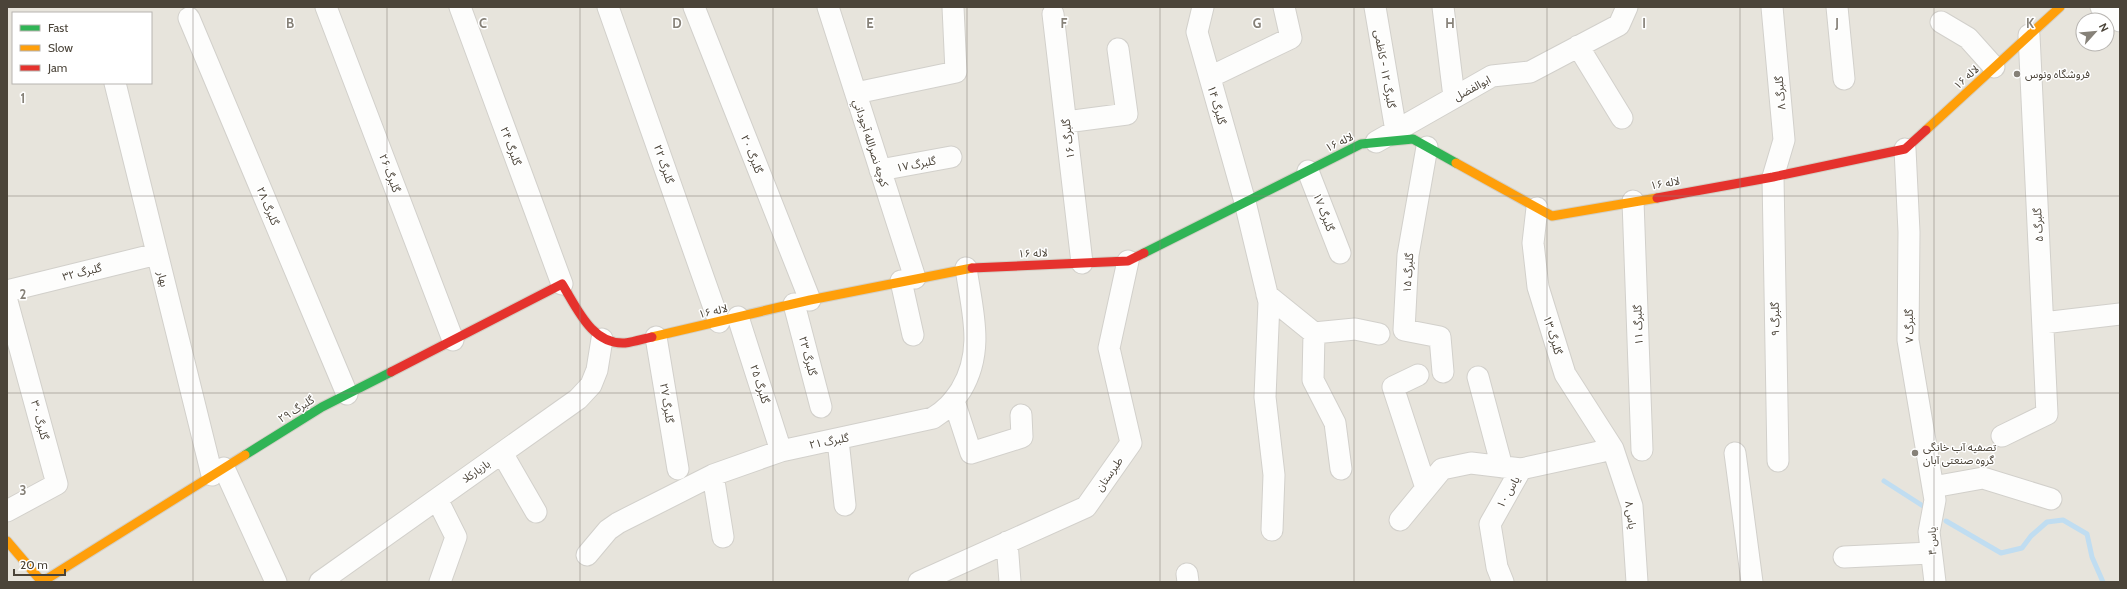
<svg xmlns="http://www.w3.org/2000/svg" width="2127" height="589" font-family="Cabin,'Noto Sans Arabic',sans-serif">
<rect width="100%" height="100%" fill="#f4f2ee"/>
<path fill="#e7e4dc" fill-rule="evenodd" d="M7,7H2120V582H7ZM13,13H151V83H13ZM2083,20H2107V44H2083Z"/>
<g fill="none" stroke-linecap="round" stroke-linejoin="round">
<path stroke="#c0ddf1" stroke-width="5" d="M1884,481L1923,506
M1946,521L2001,553L2022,548L2031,536L2047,522L2063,520L2087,534L2092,557L2103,582"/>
<g stroke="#d2d0cb" stroke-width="23">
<path id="street" d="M326,7L453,340
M460,7L562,284
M608,7L719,322
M694,7L810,300
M828,7L915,278
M1203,7L1197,32L1245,202L1269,302L1265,397L1274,475L1272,530
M1375,7L1396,131
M1443,7L1454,97
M1772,7L1784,140L1773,177L1778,461
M1837,7L1844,79
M2101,7L2120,21
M1053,14L1082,263
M189,18L347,394
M1941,22L1968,38L1994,67
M1578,46L1622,118
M1210,77L1291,38L1284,7
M115,83L212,475
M856,93L956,72L953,7
M1066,122L1127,114L1118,49
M1376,142L1492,76L1530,72L1619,25L1627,7
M1427,147L1408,255L1404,330L1440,337L1443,372
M1905,149L1909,232L1908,340L1935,500L1929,532L1935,582
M880,170L951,157
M1308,171L1340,253
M1633,201L1642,450
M1537,208L1533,243L1538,287L1565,374L1613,449L1632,506L1637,582
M901,281L913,335
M7,291L157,254
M1267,295L1314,333L1355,329L1379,334
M7,301L57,484L7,511
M794,304L821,407
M738,317L781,451
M2043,323L2120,314
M1314,333L1313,380L1335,423L1341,469
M656,337L678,469
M1418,375L1393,387L1426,488
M1478,377L1502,467
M954,401L971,453L1022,437L1021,415
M2002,436L2047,414L2029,35
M838,440L845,505
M502,453L536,512
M1735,453L1752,582
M224,468L276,582
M713,475L723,537
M1933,487L1983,478L2051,499
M437,499L456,537L440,582
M1400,520L1442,469L1471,463L1521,469
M1007,542L1010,582
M587,555L608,530L618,523L713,475L781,451L933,418C946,410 953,402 961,390C985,350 972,311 966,268
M1844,557L1931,553
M1187,574L1188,582
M320,582L578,399L591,385L597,370L602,339
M919,582L1086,507L1131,443L1109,348L1128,261
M1503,582L1497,567L1490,524L1521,469L1613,449"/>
</g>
<g stroke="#d3cfc5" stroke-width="11">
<path id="fast" d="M1144,253L1361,144L1413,139L1456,163
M245,455L322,407L391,372"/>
</g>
<g stroke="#d3cfc5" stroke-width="11">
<path id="slow" d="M1926,130L2060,7
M1456,163L1552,216L1657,198
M652,337L810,300L972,268
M7,541L42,582L245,455"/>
</g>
<g stroke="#d3cfc5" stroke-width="11">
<path id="jam" d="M1657,198L1773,177L1905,149L1926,130
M972,268L1128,261L1144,253
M391,372L562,284C577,308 592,345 625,343C634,342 643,339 652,337"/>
</g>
<use href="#street" stroke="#fdfdfc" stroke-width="21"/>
<use href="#fast" stroke="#30b455" stroke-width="9"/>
<use href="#slow" stroke="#ff9f0a" stroke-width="9"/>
<use href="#jam" stroke="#e5322d" stroke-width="9"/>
</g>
<path fill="none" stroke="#868178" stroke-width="1" stroke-opacity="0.55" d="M193,7V582M387,7V582M580,7V582M773,7V582M967,7V582M1160,7V582M1354,7V582M1547,7V582M1740,7V582M1934,7V582M7,196H2120M7,393H2120"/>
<g fill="#868178" stroke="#fff" stroke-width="1.5">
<circle cx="2017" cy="74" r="4"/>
<circle cx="1915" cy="453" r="4"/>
</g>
<g text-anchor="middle" stroke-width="3" stroke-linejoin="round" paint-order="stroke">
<g font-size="11" fill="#4b4439" stroke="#fff">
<text transform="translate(1385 69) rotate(80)" y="4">گلبرگ ۱۲ - کاظمی</text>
<text transform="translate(1966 77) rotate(-42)" y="4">لاله ۱۶</text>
<text transform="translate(1472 88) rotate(-28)" y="4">ابوالفضل</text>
<text transform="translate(1780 93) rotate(-95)" y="4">گلبرگ ۸</text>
<text transform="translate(1217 105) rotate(74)" y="4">گلبرگ ۱۴</text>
<text transform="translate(1068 139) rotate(-97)" y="4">گلبرگ ۱۶</text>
<text transform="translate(1339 142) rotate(-26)" y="4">لاله ۱۶</text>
<text transform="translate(871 143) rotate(72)" y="4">كوچه نصرالله آجوداني</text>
<text transform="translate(511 146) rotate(70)" y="4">گلبرگ ۲۴</text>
<text transform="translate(752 154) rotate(68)" y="4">گلبرگ ۲۰</text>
<text transform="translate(664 164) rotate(71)" y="4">گلبرگ ۲۲</text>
<text transform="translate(916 164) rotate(-11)" y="4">گلبرگ ۱۷</text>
<text transform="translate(390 173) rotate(69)" y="4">گلبرگ ۲۶</text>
<text transform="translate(1665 183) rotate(-10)" y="4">لاله ۱۶</text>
<text transform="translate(268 206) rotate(67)" y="4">گلبرگ ۲۸</text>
<text transform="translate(1324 212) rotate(69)" y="4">گلبرگ ۱۷</text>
<text transform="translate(2038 225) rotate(-93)" y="4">گلبرگ ۵</text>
<text transform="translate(1033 253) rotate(-2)" y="4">لاله ۱۶</text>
<text transform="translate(82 272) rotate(-14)" y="4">گلبرگ ۳۲</text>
<text transform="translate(1408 273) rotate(-86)" y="4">گلبرگ ۱۵</text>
<text transform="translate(163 279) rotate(76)" y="4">بهار</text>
<text transform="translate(713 311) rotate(-13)" y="4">لاله ۱۶</text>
<text transform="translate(1775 319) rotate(-91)" y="4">گلبرگ ۹</text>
<text transform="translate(1638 325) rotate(-92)" y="4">گلبرگ ۱۱</text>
<text transform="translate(1909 326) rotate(-91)" y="4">گلبرگ ۷</text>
<text transform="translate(1553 335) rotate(73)" y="4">گلبرگ ۱۳</text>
<text transform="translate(808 356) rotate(75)" y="4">گلبرگ ۲۳</text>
<text transform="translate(760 384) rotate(72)" y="4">گلبرگ ۲۵</text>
<text transform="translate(667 403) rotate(81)" y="4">گلبرگ ۲۷</text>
<text transform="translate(296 409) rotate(-32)" y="4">گلبرگ ۲۹</text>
<text transform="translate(40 420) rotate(75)" y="4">گلبرگ ۳۰</text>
<text transform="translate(829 441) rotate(-11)" y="4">گلبرگ ۲۱</text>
<text transform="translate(476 471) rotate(-35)" y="4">بازیارکلا</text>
<text transform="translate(1109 474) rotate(-55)" y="4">طبرستان</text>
<text transform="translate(1508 492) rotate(-60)" y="4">یاس ۱۰</text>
<text transform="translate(1631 515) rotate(82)" y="4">یاس ۸</text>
<text transform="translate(1932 541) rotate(-91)" y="4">یاس ۴</text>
</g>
<g font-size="11" fill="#4b4439" stroke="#fff" text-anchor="start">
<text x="2025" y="78">فروشگاه ونوس</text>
<text x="1923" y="451">تصفیه آب خانگی<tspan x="1923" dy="13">گروه صنعتی آبان</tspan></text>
</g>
</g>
<g font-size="13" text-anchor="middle" font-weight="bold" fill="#868178" stroke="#fff" stroke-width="3" stroke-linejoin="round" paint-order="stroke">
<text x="290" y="28">B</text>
<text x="483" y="28">C</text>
<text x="677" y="28">D</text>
<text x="870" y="28">E</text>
<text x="1064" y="28">F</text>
<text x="1257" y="28">G</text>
<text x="1450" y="28">H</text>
<text x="1644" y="28">I</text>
<text x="1837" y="28">J</text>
<text x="2030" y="28">K</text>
<text x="23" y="103">1</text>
<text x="23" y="299">2</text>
<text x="23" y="495">3</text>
</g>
<rect width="2127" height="589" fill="none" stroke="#4b4439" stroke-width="16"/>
<rect x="12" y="12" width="140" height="72" fill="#ffffff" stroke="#b7b4b0"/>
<rect x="20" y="25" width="20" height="6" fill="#30b455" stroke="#b7b4b0"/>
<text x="48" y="32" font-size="12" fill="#4b4439">Fast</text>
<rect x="20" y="45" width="20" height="6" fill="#ff9f0a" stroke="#b7b4b0"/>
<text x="48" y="52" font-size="12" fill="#4b4439">Slow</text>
<rect x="20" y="65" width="20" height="6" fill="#e5322d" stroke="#b7b4b0"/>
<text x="48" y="72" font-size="12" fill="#4b4439">Jam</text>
<g transform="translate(2095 32) rotate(63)"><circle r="19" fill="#ffffff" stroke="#b7b4b0"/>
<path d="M0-3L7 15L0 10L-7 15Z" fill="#868178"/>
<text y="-6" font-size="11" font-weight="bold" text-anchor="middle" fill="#4b4439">N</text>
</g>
<path d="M14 569v6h51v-6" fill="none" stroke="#4b4439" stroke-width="2"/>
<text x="20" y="569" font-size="12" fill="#4b4439" stroke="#ffffff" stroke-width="3" paint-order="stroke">20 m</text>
</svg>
